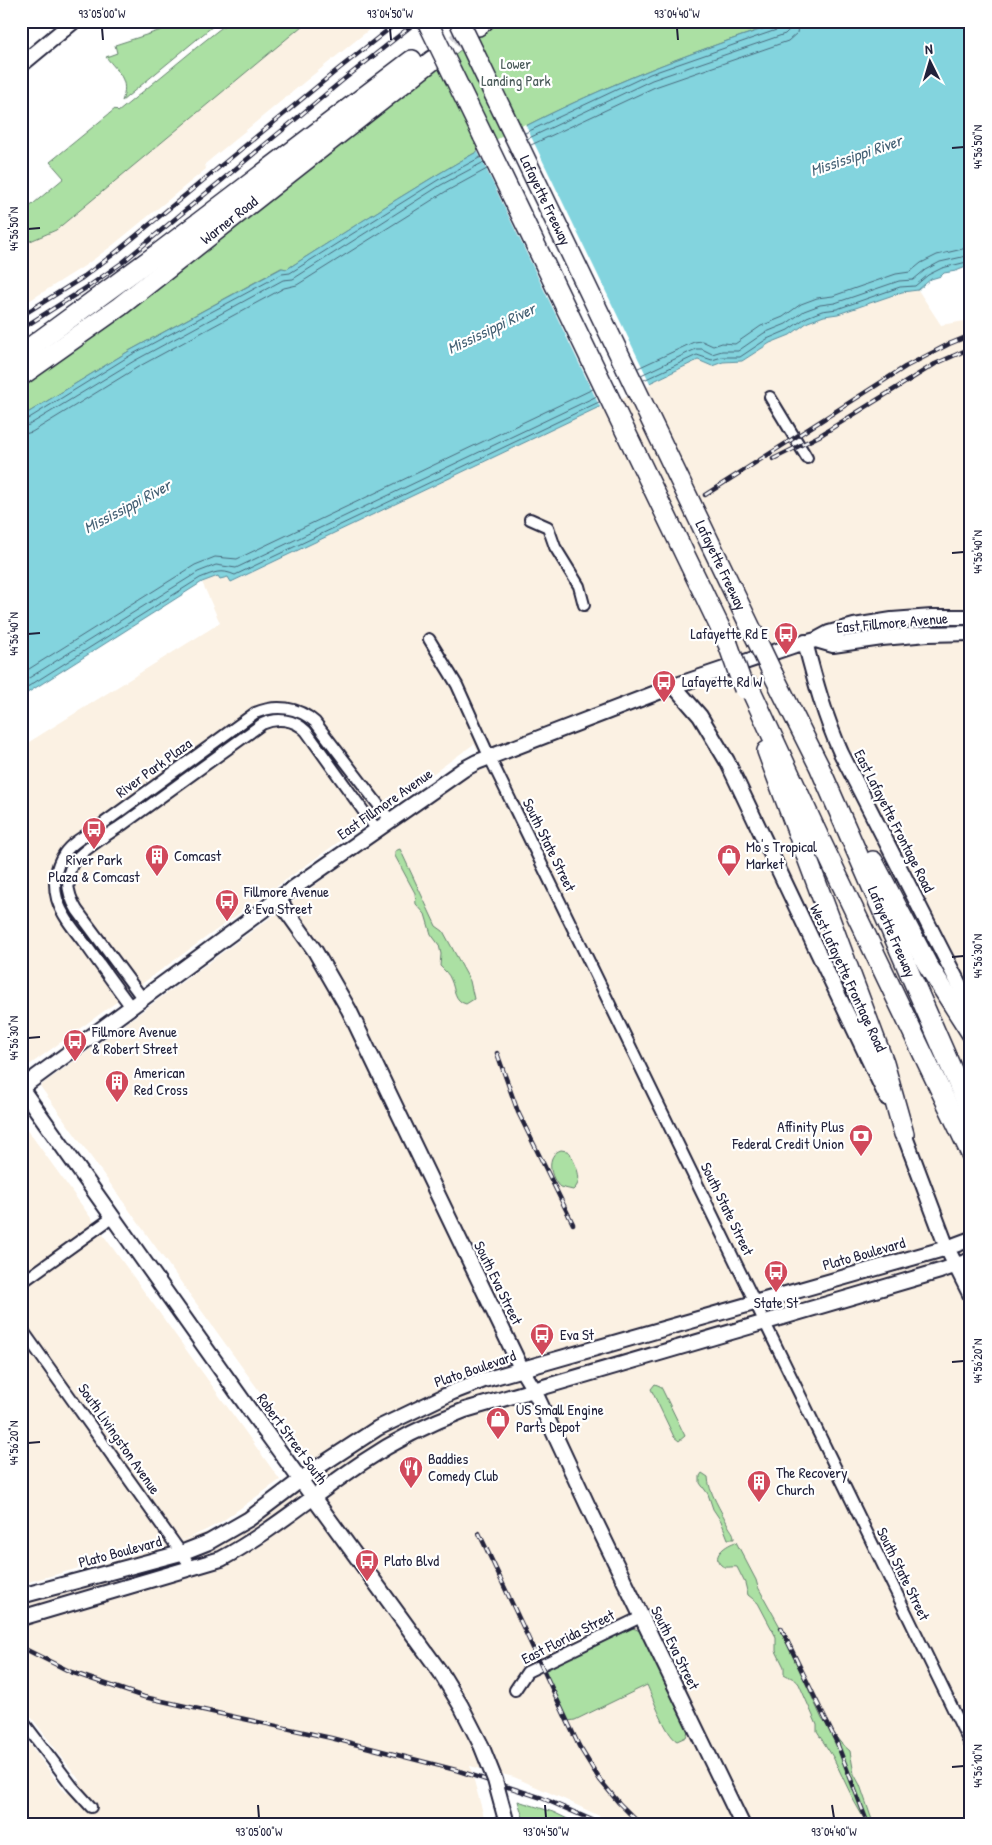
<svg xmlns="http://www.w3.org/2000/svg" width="992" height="1845" font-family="'Patrick Hand',sans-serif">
<rect width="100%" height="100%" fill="#fff"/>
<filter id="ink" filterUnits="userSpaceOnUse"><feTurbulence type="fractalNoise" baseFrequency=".02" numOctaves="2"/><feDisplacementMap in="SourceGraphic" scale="10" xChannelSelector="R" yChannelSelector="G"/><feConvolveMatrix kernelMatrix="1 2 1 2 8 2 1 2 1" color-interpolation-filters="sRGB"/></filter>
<g filter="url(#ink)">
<path fill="#fbf1e3" d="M308,21H380L308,79L205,164L206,169L113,245L86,265L21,306V245L56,230Z
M918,290L941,325L971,320V1824H616L566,1800L514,1777L470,1766L486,1824H21V1732L66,1794L81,1782L21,1704V1588L161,1547L220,1528L311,1463L40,1086L463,777L487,765L474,744L21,1071V747L220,623L202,582L219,575L228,576L232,582L698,360L712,366L723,362L742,361L770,343L790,335L808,322L824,316L838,314L902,292Z
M21,1121L280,1480L221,1522L204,1531L185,1539L21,1584Z"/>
<path fill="#abe0a3" stroke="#66816f" d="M189,21H219L122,101C130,80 118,72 106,57L117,53L115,45Z
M234,21H308L56,230L21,245V214L64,178L50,162L115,109L118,112L202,43L221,28Z
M499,21H788C665,59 545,110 435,176C385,206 336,238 287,269L281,268L129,351L21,417V387L130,311L417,83Z
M400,849L436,926L443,931L470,981L474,999L466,1004C454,1001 455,989 451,980C449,974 444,970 440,966L441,954L439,945L431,934L425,914L416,904L415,893L395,856V851Z
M561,1150L567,1151L570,1153C575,1165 585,1180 573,1190L560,1187C550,1178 545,1155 561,1150Z
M655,1384L660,1386L662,1389L685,1436L679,1441L674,1437L651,1389Z
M702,1473L708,1477C708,1491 722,1512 728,1525C731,1531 734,1532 734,1539H728L721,1521L713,1509L708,1494L700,1483V1476Z
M736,1542L756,1580L758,1587L779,1625L822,1719L840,1742L850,1751L854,1774L860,1785L872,1820L867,1824L854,1801L833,1757L817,1732V1725L799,1684C795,1678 790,1678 784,1674V1667L776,1651V1637L758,1603L748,1595L745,1583L737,1567C732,1566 725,1569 721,1565C710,1555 728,1544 736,1542Z
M633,1628L640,1631L689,1729L686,1737L677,1741C666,1735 653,1698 647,1685L575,1720L568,1721L543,1670L629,1629Z
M518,1801L553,1812L578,1824H525Z"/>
<path fill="#83d4de" stroke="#5c8d9d" d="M788,21H971V265L956,271L944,273L941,276L931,279L918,290L902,292L838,314L824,316L808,322L790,335L770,343L742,361L723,362L712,366L698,360L231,582L228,577L220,579L218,576L202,582L21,697V417L129,351L282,268L287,269C336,238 385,206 435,176C545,110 665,59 788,21Z"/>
<path fill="#fff" d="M525,124L651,385L601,409L477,150Z"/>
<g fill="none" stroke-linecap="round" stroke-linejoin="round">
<path stroke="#49697c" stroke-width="1" d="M525,133L650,74L782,28L785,25V21
M527,139L652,80L785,34L790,29L792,21
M531,145L655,87L788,41L797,33L799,21
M638,368L694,342L702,341L713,346L722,343L735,344L761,326L783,317L801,304L817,298L833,296L896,274L910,272L921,263L937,255L971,247
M641,375L696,349H702L712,354L722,351H738L764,333L786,324L804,311L820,305L835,303L899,281L913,280L925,270L940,262L971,255
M644,380L697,355L712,360L722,357H740L767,339L788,330L807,317L822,311L837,309L900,287L915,286L928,275L942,268L971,261
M21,421L26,420L131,355L282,274L290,273L438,180L481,157
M21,427L29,425L134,361L283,280L293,279L441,185L484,162
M21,435L32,432L138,367L284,288L297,285L445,192L487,169
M21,674L195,565L215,557L237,559L593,389
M21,683L198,572L216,565L236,568L597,396
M21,691L200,578C215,572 221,569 235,575L599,402"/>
<path stroke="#d3d3d8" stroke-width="19" stroke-dasharray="19 9" stroke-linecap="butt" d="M433,60L478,26"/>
<g stroke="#22223b" stroke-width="14">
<path id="street" d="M770,397L807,458
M530,519L548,527L555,547L579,586L584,605
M429,639L457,685L489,756L971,1746
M143,999L77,910C68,895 64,879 73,863C80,851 112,832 125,823C170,790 216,757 262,724C277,717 294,719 306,731L377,830
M131,1007C116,987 101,966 86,945C75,931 62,916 57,899C53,884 55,867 64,854C71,843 86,835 97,828L255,713C276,704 298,707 315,722L390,820
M21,1283L113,1217
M21,1328L192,1568
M515,1690L527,1672L641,1617
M21,1719L72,1786L91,1807"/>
</g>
<g stroke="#22223b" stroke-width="18">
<path id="secondary" d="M21,65L74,21
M816,640L833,645L882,638L928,634L971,633
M805,642C815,681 825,717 841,753L971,1008
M674,686L700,716L727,761L887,1098
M278,899L315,951L349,1010L522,1370L533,1388L587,1504L742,1824
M21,1088L278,899L464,769L477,762L674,686L792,646L816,640L829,633L854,626L892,620L932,617H971
M21,1088L246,1405L441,1673L461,1706L481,1745
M901,1126L947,1248L971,1296
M21,1596L181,1553L209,1542L249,1519L315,1469L378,1428L453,1392L484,1380L947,1248L971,1239
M21,1618L221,1559C271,1532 315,1494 363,1462C394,1441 430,1423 465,1410L940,1271L971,1260"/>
</g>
<g stroke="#22223b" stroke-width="22">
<g id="highway">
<path d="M478,26L484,21"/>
<path d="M483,136L728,644"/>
<path d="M21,354L160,252L412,60"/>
<path id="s1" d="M21,376L119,307L433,60"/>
<path id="s2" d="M773,674L819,766L971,1113"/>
<path d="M749,686L818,835L971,1154"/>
<path d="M767,751L884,1063L904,1134"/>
<path d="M873,861L927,964L971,1033"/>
</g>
</g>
<use href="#street" stroke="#fff" stroke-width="10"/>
<use href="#secondary" stroke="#fff" stroke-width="14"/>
<use href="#highway" stroke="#fff" stroke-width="19"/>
<g stroke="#22223b" stroke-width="4.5">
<path id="rail" d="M21,316L82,278L115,253L336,71L399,21
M21,329L89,286L123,262L343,80L415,23
M773,459L819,436L935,364L971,348
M705,495L905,367L949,344L971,335
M497,1053L518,1112L573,1224
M479,1533L579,1746L600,1780L619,1803L640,1824
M781,1628L837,1743L866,1819
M21,1647L71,1672L144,1697L331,1738L456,1770L542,1798L601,1824"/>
</g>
<use href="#rail" stroke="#fff" stroke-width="2.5" stroke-dasharray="8" stroke-linecap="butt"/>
<g stroke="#22223b" stroke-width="18" stroke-linecap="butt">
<path id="secondary-bridge" d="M481,1745L495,1780L507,1824"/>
</g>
<g stroke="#22223b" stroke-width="22" stroke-linecap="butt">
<g id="highway-bridge">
<path d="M427,21L483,136"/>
<path id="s3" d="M459,21L773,674"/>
<path d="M728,644L744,689"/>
</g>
</g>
<use href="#secondary-bridge" stroke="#fff" stroke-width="14"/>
<use href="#highway-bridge" stroke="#fff" stroke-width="19"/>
</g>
</g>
<path fill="none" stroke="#22223b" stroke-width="2" d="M102,28L103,40M390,28L391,40M677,28L678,40M952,148L964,147M28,229L40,228M952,553L964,552M28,634L40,633M952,957L964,956M28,1038L40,1037M952,1362L964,1361M28,1443L40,1442M952,1767L964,1766M258,1805L259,1818M545,1805L546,1818M832,1805L834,1818"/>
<defs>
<g id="bus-pin" transform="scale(1.25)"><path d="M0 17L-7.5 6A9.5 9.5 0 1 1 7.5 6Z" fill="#d1495b" stroke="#fff"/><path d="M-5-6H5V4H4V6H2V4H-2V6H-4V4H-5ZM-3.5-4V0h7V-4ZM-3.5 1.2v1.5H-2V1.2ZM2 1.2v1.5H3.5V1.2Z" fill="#fff"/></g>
<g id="building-pin" transform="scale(1.25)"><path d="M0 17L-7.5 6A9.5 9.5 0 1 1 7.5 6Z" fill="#d1495b" stroke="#fff"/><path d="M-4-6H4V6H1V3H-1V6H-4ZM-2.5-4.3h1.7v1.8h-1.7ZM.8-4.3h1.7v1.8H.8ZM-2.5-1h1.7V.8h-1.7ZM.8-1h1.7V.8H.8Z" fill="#fff"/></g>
<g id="shop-pin" transform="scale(1.25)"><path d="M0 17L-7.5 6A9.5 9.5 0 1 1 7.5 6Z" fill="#d1495b" stroke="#fff"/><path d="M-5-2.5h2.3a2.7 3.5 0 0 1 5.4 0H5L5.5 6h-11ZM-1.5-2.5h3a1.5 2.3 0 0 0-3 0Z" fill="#fff"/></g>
<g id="bank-pin" transform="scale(1.25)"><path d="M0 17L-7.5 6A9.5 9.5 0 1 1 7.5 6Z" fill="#d1495b" stroke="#fff"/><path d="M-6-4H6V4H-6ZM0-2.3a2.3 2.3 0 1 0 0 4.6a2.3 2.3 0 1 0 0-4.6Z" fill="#fff"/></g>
<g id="restaurant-pin" transform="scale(1.25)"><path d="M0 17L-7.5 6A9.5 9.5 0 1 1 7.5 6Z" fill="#d1495b" stroke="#fff"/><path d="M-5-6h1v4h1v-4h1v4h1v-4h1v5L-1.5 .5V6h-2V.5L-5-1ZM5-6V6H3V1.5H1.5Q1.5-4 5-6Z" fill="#fff"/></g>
</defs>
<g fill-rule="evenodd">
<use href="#bus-pin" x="786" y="634"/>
<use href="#bus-pin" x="664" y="682"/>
<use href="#bus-pin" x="94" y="829"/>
<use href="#building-pin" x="157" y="856"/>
<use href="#shop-pin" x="729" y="856"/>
<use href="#bus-pin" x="227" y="901"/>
<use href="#bus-pin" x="75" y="1041"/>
<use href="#building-pin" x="117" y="1082"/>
<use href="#bank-pin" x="861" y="1136"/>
<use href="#bus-pin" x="776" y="1272"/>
<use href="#bus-pin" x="542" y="1335"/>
<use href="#shop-pin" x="498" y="1419"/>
<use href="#restaurant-pin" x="411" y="1468"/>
<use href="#building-pin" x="759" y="1482"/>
<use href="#bus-pin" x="367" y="1561"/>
</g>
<g text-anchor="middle" stroke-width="4.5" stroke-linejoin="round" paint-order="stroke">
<g font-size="15" fill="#4b5b5a" stroke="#fff">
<text x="516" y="69">Lower<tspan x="516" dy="17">Landing Park</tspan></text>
</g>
<g font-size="15" fill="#22223b" stroke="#fff">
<text dy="5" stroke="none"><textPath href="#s3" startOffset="199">Lafayette Freeway</textPath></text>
<text dy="5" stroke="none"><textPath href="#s1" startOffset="260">Warner Road</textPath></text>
<text dy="5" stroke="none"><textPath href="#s3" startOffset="604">Lafayette Freeway</textPath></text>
<text transform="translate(892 623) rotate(-5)" y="5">East Fillmore Avenue</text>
<text transform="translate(154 768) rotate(-36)" y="5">River Park Plaza</text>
<text transform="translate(385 804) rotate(-35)" y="5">East Fillmore Avenue</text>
<text transform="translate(894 821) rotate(63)" y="5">East Lafayette Frontage Road</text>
<text transform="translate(549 845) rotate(64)" y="5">South State Street</text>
<text dy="5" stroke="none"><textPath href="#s2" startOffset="284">Lafayette Freeway</textPath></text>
<text transform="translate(848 978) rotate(65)" y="5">West Lafayette Frontage Road</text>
<text transform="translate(727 1209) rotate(64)" y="5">South State Street</text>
<text transform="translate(864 1254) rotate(-16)" y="5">Plato Boulevard</text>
<text transform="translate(498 1283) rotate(64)" y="5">South Eva Street</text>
<text transform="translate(475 1369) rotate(-19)" y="5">Plato Boulevard</text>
<text transform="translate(119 1439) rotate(55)" y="5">South Livingston Avenue</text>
<text transform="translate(292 1439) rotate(54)" y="5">Robert Street South</text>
<text transform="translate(120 1552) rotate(-15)" y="5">Plato Boulevard</text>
<text transform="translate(903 1574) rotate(64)" y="5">South State Street</text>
<text transform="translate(568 1637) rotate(-27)" y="5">East Florida Street</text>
<text transform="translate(675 1648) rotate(64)" y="5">South Eva Street</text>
</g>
<g font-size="15" fill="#22223b" stroke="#fff" text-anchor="start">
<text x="768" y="639" text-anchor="end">Lafayette Rd E</text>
<text x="682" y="687">Lafayette Rd W</text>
<text x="746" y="852">Mo's Tropical<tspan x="746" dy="17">Market</tspan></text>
<text x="174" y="861">Comcast</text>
<text x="94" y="865" text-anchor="middle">River Park<tspan x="94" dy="17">Plaza &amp; Comcast</tspan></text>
<text x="244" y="897">Fillmore Avenue<tspan x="244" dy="17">&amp; Eva Street</tspan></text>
<text x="92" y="1037">Fillmore Avenue<tspan x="92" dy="17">&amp; Robert Street</tspan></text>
<text x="134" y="1078">American<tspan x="134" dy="17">Red Cross</tspan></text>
<text x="844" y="1132" text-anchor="end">Affinity Plus<tspan x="844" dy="17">Federal Credit Union</tspan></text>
<text x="776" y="1308" text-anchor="middle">State St</text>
<text x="560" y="1340">Eva St</text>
<text x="516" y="1415">US Small Engine<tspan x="516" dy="17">Parts Depot</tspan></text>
<text x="428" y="1464">Baddies<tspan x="428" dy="17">Comedy Club</tspan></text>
<text x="776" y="1478">The Recovery<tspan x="776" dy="17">Church</tspan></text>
<text x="384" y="1566">Plato Blvd</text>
</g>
<g font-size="16" font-style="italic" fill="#446074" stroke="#fff">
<text transform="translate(856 155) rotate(-19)" y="6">Mississippi River</text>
<text transform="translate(491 328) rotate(-26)" y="6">Mississippi River</text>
<text transform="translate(127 506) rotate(-28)" y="6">Mississippi River</text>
</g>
</g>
<rect width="992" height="1845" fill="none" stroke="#fff" stroke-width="55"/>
<g transform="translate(930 62) rotate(355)" stroke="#ffffff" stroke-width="4" paint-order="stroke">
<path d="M0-4L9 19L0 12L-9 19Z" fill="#22223b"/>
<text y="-8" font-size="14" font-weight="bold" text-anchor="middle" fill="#22223b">N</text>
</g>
<rect x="28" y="28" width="936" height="1790" fill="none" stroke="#22223b" stroke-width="2"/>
<g font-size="12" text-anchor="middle" fill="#22223b">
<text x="102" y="18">93°05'00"W</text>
<text x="390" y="18">93°04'50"W</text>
<text x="677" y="18">93°04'40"W</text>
<text transform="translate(978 147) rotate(-90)" y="4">44°56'50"N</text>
<text transform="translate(14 229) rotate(-90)" y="4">44°56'50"N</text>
<text transform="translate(978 552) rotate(-90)" y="4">44°56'40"N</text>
<text transform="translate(14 634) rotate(-90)" y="4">44°56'40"N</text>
<text transform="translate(978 956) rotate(-90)" y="4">44°56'30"N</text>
<text transform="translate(14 1038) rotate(-90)" y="4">44°56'30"N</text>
<text transform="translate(978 1361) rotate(-90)" y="4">44°56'20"N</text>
<text transform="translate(14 1443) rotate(-90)" y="4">44°56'20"N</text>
<text transform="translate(978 1766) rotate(-90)" y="4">44°56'10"N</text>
<text x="259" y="1836">93°05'00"W</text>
<text x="546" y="1836">93°04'50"W</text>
<text x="834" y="1836">93°04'40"W</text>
</g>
</svg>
